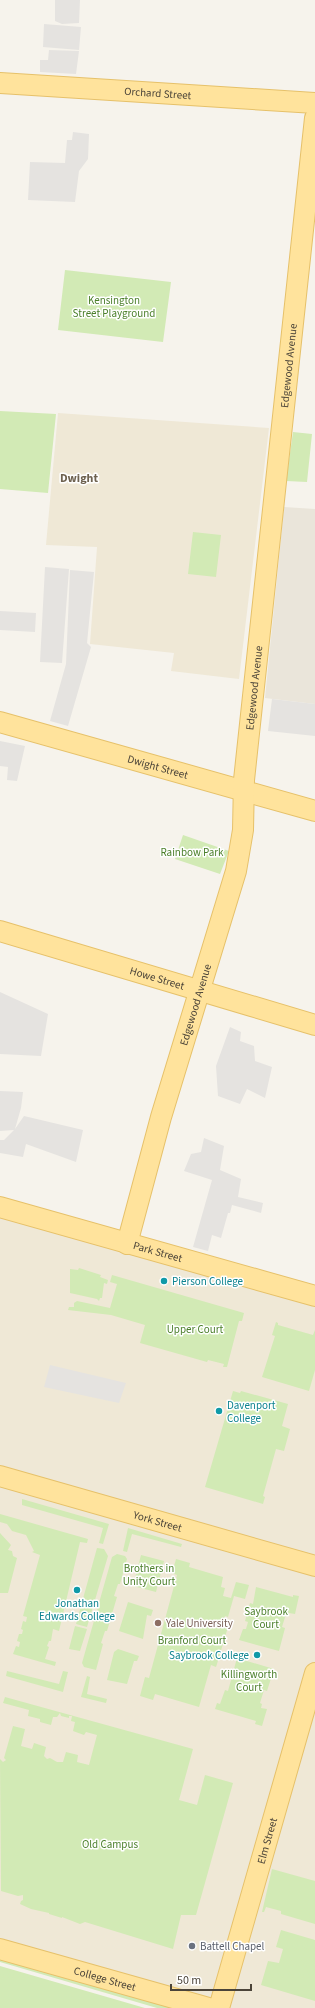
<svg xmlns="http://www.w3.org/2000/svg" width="315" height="2008" font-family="'Source Sans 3',sans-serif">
<rect width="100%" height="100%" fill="#f6f3ec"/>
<path fill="#eae5da" d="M284,507L315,509V704L265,698Z"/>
<path fill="#efe8d6" d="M58,413L269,428L239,679L171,671L174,653L90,644L97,547L46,545Z
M0,1207L315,1296V2008H209L0,1949Z"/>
<path fill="#d2eab5" d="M65,270L171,282L163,342L58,330Z
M0,411L56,414L48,493L0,489Z
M293,432L312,434L307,482L286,481Z
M193,532L221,535L216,577L188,574Z
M183,835L229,851L220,874L175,859Z
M79,1268L101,1275L100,1277L108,1280L107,1284L104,1283L102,1298H100L99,1301L97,1299L70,1293V1269L78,1270Z
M112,1275L244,1313L242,1321H239L227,1367H223L224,1364L208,1360L207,1362L140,1343L145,1325L111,1315L68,1310L69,1307H74V1303L77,1301L110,1308L117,1284L110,1282Z
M276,1322L278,1323V1325L313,1335L315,1330V1370L309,1391L262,1377L275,1336L272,1335Z
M233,1391L240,1393L241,1391L288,1404L282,1426L290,1429L284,1451L276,1449L263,1496L265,1497L263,1504L205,1487Z
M22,1499L109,1524L103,1544L99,1543L103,1528L22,1505Z
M0,1514L88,1539L87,1543L80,1542L59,1631L53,1629L51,1641H49L47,1646L49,1647L45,1659L56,1662L55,1666L13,1654L16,1646L19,1647L20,1642L17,1641L19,1634H22L23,1630L21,1629L23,1621L26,1622L27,1617L23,1616L40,1555L32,1552L34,1551L26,1535L12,1531L7,1524L0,1522Z
M128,1528L182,1544L181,1547L132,1534L127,1552L123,1551Z
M0,1533L11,1545L8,1550L12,1551L13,1556L17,1558L8,1593H0Z
M97,1548L104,1549L108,1556L87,1627L76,1624Z
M117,1554L125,1556L127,1559L120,1584H118L114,1596L117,1597L107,1631H105L101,1643L103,1644L96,1670L84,1667L82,1663L112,1557Z
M141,1555L164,1561L156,1592L133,1586Z
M176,1559L190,1563L189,1567L223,1577L221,1587L225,1588L223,1596L231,1598L236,1582L249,1585L245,1599L234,1596L228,1617L225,1616L222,1625L228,1627L217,1664L216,1667L211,1665L199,1707L155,1694L153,1700L140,1696L145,1677L149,1678L177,1575L172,1573Z
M256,1587L293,1597V1595L299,1596L295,1614L289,1613V1615L286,1614L282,1627L285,1628L279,1651L239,1640L243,1629H246L248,1622L245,1621L250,1603L253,1604Z
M128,1602L153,1610L151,1616L147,1615L143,1639L119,1631Z
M75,1626L87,1629L80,1651L69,1649Z
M118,1649L139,1656L137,1661H134L127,1684L107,1680L114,1652Z
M237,1658L274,1669L267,1691L264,1690L260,1703L262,1704L261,1708L267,1709L262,1726L255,1724L256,1721L215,1709L217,1703L220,1704L225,1690L228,1691Z
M7,1671L59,1684L63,1671L68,1672L63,1692L6,1676Z
M87,1676L90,1677L87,1694L107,1699L106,1703L81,1697Z
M5,1697L193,1749L179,1800L197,1805L205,1775L233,1783L196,1915H181L173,1949L85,1922L80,1924L62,1917V1918L49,1914V1913L31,1909L20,1904L21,1901L23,1900V1895L18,1896L1,1891L0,1759L3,1762L6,1760L4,1758L13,1726L25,1729L21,1746L32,1749L34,1743L46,1747L44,1756L47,1759L50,1758L57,1762H63L66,1752L78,1755L77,1762L89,1765L97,1735L86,1732L84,1735L73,1731L75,1722L71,1721L72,1716H69V1718L61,1716L60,1713L57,1717H53L51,1725L40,1722V1719L28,1716L29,1710L3,1703Z
M272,1869L315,1881V1924L281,1914V1911L266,1907L264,1912H262Z
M281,1930L315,1940V2001L261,1985L268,1961L279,1963L283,1949L276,1947Z
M0,1958L172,2008H157L0,1962Z
M0,1966L145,2008H0Z"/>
<path fill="#e5e3e0" d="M55,0H80L79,23L62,24L55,21Z
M44,24L81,27L79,50L43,47Z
M49,50L79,51L76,74L40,72V60H48Z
M73,132L89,134L88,159L79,171L75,202L28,200L30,162L65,163L67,140H72Z
M45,567L69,569L62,663L40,662Z
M70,570L94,572L87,643L91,647L68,726L50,721L66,664Z
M0,611L36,613L35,632L0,630Z
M272,699L315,704V736L268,731Z
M0,741L25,746L17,781L7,780L8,767L0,766Z
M0,992L48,1014L41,1056L0,1054Z
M230,1027L241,1032L240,1041L254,1046L255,1061L272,1067L265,1098L247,1089L240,1104L218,1096L216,1066Z
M0,1091L23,1092L21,1108L15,1129L24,1116L83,1130L76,1162L26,1144L23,1157L0,1153V1140H4L14,1130L0,1131Z
M204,1138L224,1146L220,1170L241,1179L238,1197L263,1203L261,1213L232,1205L230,1213H228L221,1238L212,1235L208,1251L193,1247L212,1180L184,1171L191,1154L201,1152Z
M50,1365L126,1383L119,1403L44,1387Z"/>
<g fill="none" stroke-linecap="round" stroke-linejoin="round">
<g stroke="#e6c16a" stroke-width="22">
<g id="major">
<path id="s1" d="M0,83L315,103"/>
<path id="s2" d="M0,722L315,811"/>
<path id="s3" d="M0,931L315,1025"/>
<path id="s4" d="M0,1207L315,1296"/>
<path id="s5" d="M127,1244L161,1117L236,871L243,830L244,780L315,118"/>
<path id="s6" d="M0,1476L315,1566"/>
<path id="s7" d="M0,1949L209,2008"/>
<path id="s8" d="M219,2008L315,1673"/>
</g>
</g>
<use href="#major" stroke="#ffe39c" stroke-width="20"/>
</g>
<g fill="#0f9aa8" stroke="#fff" stroke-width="1.5">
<circle cx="164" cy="1281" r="4"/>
<circle cx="219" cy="1411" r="4"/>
<circle cx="77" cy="1590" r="4"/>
<circle cx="257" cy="1655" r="4"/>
</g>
<circle fill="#8d6e63" stroke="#fff" stroke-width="1.5" cx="158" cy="1623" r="4"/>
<circle fill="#6b7280" stroke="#fff" stroke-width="1.5" cx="192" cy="1946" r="4"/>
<g text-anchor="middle" stroke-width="3" stroke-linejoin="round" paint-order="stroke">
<g font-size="11" fill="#4b4439" stroke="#fff">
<text dy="4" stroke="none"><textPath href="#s1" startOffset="158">Orchard Street</textPath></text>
<text dy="4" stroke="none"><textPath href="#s5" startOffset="897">Edgewood Avenue</textPath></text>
<text dy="4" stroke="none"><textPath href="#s5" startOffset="573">Edgewood Avenue</textPath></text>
<text dy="4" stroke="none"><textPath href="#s2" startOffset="164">Dwight Street</textPath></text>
<text dy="4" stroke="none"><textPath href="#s3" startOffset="164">Howe Street</textPath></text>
<text dy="4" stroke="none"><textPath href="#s5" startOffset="249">Edgewood Avenue</textPath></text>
<text dy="4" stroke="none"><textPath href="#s4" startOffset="164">Park Street</textPath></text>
<text dy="4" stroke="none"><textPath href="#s6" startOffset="164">York Street</textPath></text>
<text dy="4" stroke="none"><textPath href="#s8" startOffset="174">Elm Street</textPath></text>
<text dy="4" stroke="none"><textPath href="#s7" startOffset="109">College Street</textPath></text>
</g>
<g font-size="11" fill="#4a7f2a" stroke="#fff">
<text x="114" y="304">Kensington<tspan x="114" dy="13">Street Playground</tspan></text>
<text x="192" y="856">Rainbow Park</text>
<text x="195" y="1333">Upper Court</text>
<text x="149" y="1572">Brothers in<tspan x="149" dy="13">Unity Court</tspan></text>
<text x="266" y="1615">Saybrook<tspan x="266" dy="13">Court</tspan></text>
<text x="192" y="1644">Branford Court</text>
<text x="249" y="1678">Killingworth<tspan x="249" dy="13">Court</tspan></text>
<text x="110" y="1848">Old Campus</text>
</g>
<g font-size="11" fill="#0d838f" stroke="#fff" text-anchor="start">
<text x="172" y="1285">Pierson College</text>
<text x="227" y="1409">Davenport<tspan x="227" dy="13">College</tspan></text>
<text x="77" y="1607" text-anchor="middle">Jonathan<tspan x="77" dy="13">Edwards College</tspan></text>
<text x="249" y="1659" text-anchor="end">Saybrook College</text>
</g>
<g font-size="11" fill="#785e54" stroke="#fff" text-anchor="start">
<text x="166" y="1627">Yale University</text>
</g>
<g font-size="11" fill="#5b616d" stroke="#fff" text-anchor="start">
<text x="200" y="1950">Battell Chapel</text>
</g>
<g font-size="12" font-weight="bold" fill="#6e6250" stroke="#fff">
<text x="79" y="482">Dwight</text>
</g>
</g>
<path d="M171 1984v6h80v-6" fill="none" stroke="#4b4439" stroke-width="2"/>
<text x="177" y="1984" font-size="12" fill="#4b4439" stroke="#ffffff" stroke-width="3" paint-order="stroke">50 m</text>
</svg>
